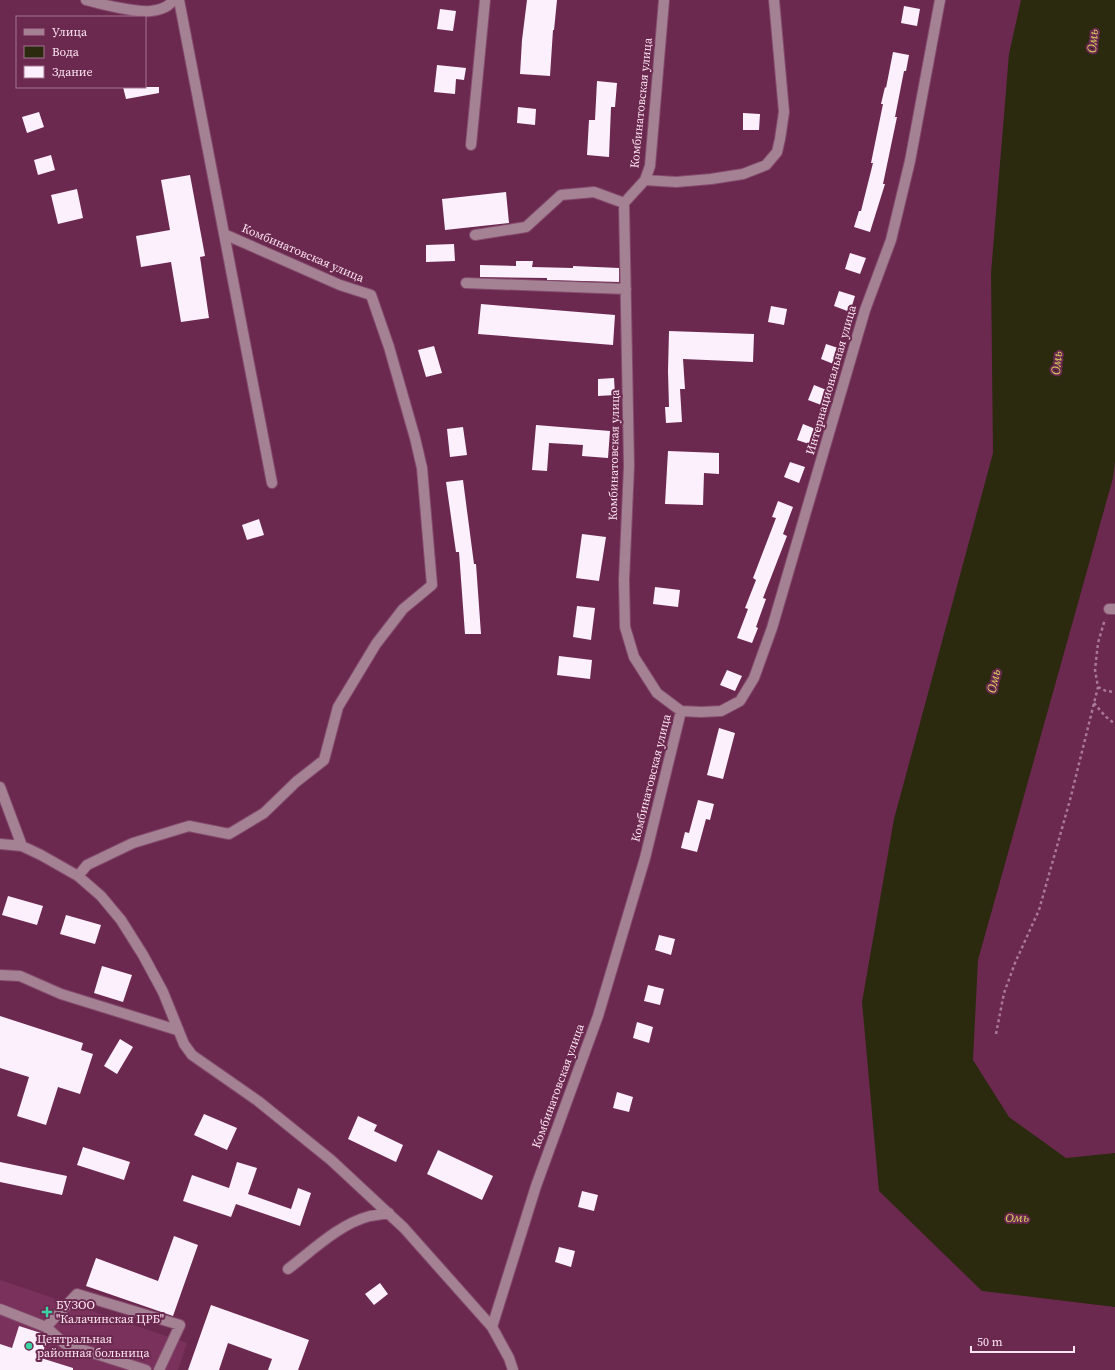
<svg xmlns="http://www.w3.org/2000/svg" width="1115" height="1370" font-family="'Source Serif 4',serif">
<rect width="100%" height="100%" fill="#6b2950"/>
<path fill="#7a315c" d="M0,1280L187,1343L178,1370H0Z"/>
<path fill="#2b2a0e" d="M1021,0H1115V462L1113,478L978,960L973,1060L1009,1117L1066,1158L1115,1153V1307L982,1291L879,1191L862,1002L894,819L993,453L991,273L1009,54Z"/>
<path fill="#fdf0fd" d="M527,0H557L554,30H553L550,76L520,74L522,40Z
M904,6L920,9L917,26L901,23Z
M440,9L456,11L453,31L437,29Z
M893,52L909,55L906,71H904L895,117H897L883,184H885L870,232L854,227L859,211H861L873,163H871L883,104H881L885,87L886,88Z
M437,65L466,68L464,80L456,79L455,94L434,92Z
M597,81L617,83L615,107H611L609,157L587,155L589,120H595Z
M123,87H159V93L126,99Z
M518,107L536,109L535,125L517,123Z
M39,112L44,127L27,133L22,117Z
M743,113L760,114L759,130H743Z
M51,155L55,170L38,175L34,160Z
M190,175L205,256L200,257L209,318L181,322L171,262L141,267L136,236L170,230L161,180Z
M77,189L83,218L58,224L51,195Z
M506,192L509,223L445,230L442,199Z
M454,244L455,261L426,262V245Z
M850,253L866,258L860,274L845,269Z
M516,261H533L532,267L573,268V266L619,268V282L547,280V278L480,277V265L516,266Z
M839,291L855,296L850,312L834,306Z
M481,304L615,315L613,345L478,334Z
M771,306L787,309L784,325L768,322Z
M669,331L754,334L753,362L683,359L685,389H680L682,422L666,423L665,407H669L668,371Z
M826,344L841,349L836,365L821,359Z
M434,346L442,373L426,377L418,350Z
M614,378L615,395L598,396V379Z
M814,385L829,391L824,406L808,400Z
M803,424L818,430L812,445L797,440Z
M536,425L610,431L608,458L582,456L583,445L549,443L547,471L532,470Z
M463,427L467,455L450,457L447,429Z
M668,451L719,453V474L704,473L703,505L665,504Z
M790,462L805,467L799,483L784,477Z
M463,480L474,564H476L481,634H465L459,552H456L446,482Z
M778,501L793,507L783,534L787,536L763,598L766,599L756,627L758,628L752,643L737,638L748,609L745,608L756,580L753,578L776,518L772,517Z
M259,519L264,535L247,540L242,525Z
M582,534L606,537L599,581L576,578Z
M655,587L680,590L678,607L653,604Z
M577,606L595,608L591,640L573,637Z
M559,656L592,660L590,679L557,675Z
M727,670L742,676L735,691L720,685Z
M719,728L735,733L723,779L707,775Z
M698,800L714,804L710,820L706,819L697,852L681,848L685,832L689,833Z
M8,896L43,906L37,925L2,915Z
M66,915L101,925L95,944L60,934Z
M659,935L675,939L671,955L655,950Z
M102,966L132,975L123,1002L94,993Z
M648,985L664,989L660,1005L644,1001Z
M0,1016L83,1043L81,1050L93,1054L80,1094L58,1087L46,1125L17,1116L29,1077L0,1068Z
M637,1022L653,1027L649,1043L633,1038Z
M120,1039L133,1047L117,1074L104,1066Z
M617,1092L633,1097L629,1112L613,1108Z
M204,1114L237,1128L227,1150L194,1135Z
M358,1116L377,1125L374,1131L403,1145L396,1162L348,1139Z
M83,1147L130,1162L124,1180L77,1165Z
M438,1150L493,1176L482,1200L427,1174Z
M0,1162L67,1176L62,1195L0,1182Z
M237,1162L257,1168L248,1194L291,1209L298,1188L311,1193L300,1226L236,1204L231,1217L183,1201L192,1175L229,1188Z
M582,1191L598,1195L594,1211L578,1207Z
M174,1236L198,1245L173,1316L86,1286L96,1258L158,1281Z
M559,1247L575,1251L571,1267L555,1262Z
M380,1283L388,1294L374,1305L365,1294Z
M211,1305L309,1340L298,1370H268L272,1359L228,1343L219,1370H188Z
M19,1326L44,1334L48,1337L41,1358L73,1368V1370H0V1344L12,1348Z"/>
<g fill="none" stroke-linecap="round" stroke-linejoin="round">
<g stroke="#854b6d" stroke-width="12">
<path id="minor" d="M86,0C100,4 138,13 151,11C159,10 169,7 173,0
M179,0L272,483
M664,0L650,166L645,180L624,203L629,466L624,580L625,627L634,657L657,693L681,711
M471,145L485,0
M645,180L676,182L711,179L743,174L766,165L777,152L780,139L784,112L774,0
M475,235L526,227L561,195L594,192L624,203
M466,283L626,289
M1109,609H1115
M681,711L701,712L721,711L740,701L754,678L772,628L865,310L891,240L910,161L940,0
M0,787L22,846
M0,844L22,846L41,855L78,876L101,896L121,920L143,955L163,992L184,1044L192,1055L258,1101L331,1160L404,1228L492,1327L509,1358L513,1370
M78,876L87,865L133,843L189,826L229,834L264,813L296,782L324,760L338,707L376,644L403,609L432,585L422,468L415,438L389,347L371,295L340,285L224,234
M0,975L20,976L61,994L177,1030
M288,1269C313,1250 339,1224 370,1216C376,1215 383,1214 389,1213
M0,1309L46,1327L65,1344L146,1370
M46,1327L77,1294L180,1325L159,1370
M492,1327L536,1186L598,1016L645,858L681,711"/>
</g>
<path stroke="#a97894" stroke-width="2.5" stroke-dasharray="3 3" stroke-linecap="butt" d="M1098,687L1106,691L1115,692
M1094,703L1105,716L1115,724
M996,1034L1004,993L1015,963L1039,910L1070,800L1098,687L1095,670L1098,643L1105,619"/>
<use href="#minor" stroke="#a48294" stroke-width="10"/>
</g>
<g fill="#3dd4a3" stroke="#6b2950" stroke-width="1.5">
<path d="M45 1306h4v4h4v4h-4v4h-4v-4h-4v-4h4z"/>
<circle cx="29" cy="1346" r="4"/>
</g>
<g text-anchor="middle" stroke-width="4" stroke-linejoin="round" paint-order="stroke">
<g font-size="12" fill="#fee5f1" stroke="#6b2950">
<text transform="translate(641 103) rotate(-84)" y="4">Комбинатовская улица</text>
<text transform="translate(303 253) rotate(23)" y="4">Комбинатовская улица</text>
<text transform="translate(831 380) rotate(-74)" y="4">Интернациональная улица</text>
<text transform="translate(614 455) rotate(-89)" y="4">Комбинатовская улица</text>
<text transform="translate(651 778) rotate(-76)" y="4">Комбинатовская улица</text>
<text transform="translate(558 1086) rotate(-70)" y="4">Комбинатовская улица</text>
</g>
<g font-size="12" fill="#fee5f1" stroke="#6b2950" text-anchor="start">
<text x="56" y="1309">БУЗОО<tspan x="56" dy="14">"Калачинская ЦРБ"</tspan></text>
<text x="37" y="1343">Центральная<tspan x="37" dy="14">районная больница</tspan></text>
</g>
<g font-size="13" font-style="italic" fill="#dad55d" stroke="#6b2950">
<text transform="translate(1092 41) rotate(-84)" y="5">Омь</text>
<text transform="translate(1056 363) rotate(-84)" y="5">Омь</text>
<text transform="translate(993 681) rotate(-77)" y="5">Омь</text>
<text x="1017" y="1222">Омь</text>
</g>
</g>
<rect x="16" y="16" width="130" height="72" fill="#6b2950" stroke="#a67490"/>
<rect x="24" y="29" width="20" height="6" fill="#a48294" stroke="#a67490"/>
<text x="52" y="36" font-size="12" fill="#fee5f1">Улица</text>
<rect x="24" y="46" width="20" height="12" fill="#2b2a0e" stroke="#a67490"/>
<text x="52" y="56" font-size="12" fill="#fee5f1">Вода</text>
<rect x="24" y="66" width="20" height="12" fill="#fdf0fd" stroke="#a67490"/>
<text x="52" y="76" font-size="12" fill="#fee5f1">Здание</text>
<path d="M971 1346v6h103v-6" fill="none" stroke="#fee5f1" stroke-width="2"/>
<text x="977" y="1346" font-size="12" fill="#fee5f1" stroke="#6b2950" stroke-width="3" paint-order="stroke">50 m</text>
</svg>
